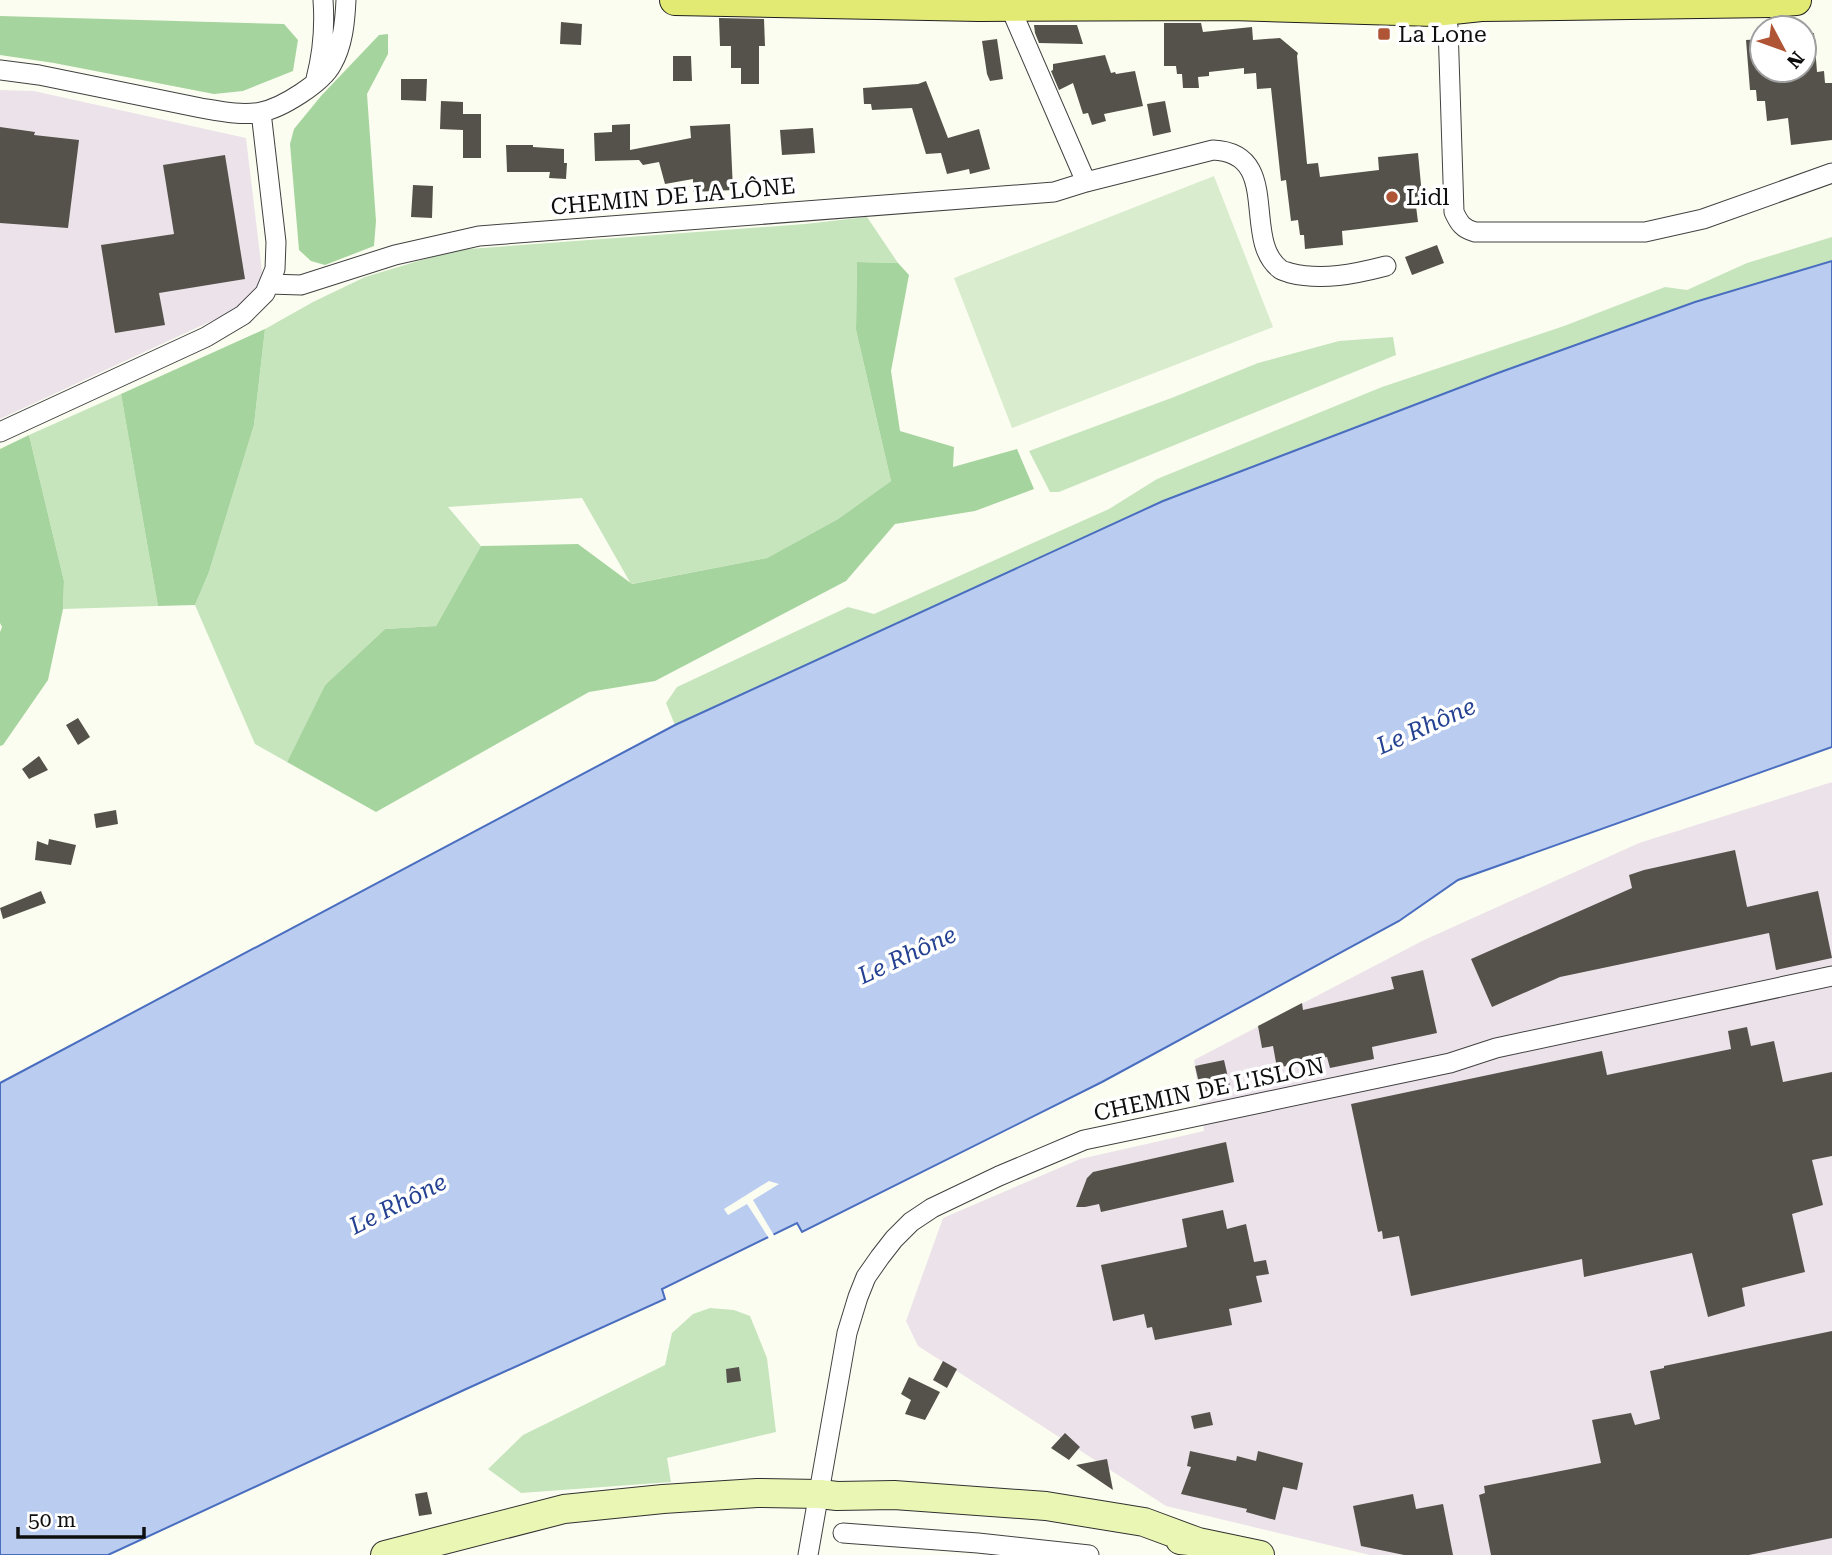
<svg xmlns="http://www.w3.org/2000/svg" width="1832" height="1555" font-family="'Roboto Serif',serif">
<rect width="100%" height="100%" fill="#fcfdf1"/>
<path fill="#ece3ea" d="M0,90L34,91L246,138L265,296L0,419Z
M1832,782V1555H1370L1166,1506L918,1346L906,1321L943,1218L1080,1159L1204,1131L1194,1060L1422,941L1639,843Z"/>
<path fill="#c6e5bd" d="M867,217L898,263L857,262L856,330L891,481L838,519L767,558L631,584L582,498L448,507L481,546L436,626L385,629L325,685L287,762L255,744L195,605L209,572L254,425L265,329L313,302L365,277L455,250L805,224Z
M1832,237V261L1695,302L1498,373L1163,501L675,725L666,703L677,687L848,607L874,614L1109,509L1157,479L1382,387L1564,326L1665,287L1687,290L1747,263Z
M1393,337L1396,355L1059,492H1050L1029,451L1174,397L1258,363L1339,341Z
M121,394L158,606L63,609L64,581L29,435Z
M710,1308L734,1310L750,1316L767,1358L776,1432L667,1458L671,1482L521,1493L488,1469L523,1435L665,1365L672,1333L693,1314Z"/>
<path fill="#a6d49e" d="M0,16L284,24L298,40L293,71L243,91L214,94L54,63L0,55Z
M388,34V54L367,94L376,221L374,246L325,265L311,261L299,250L290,144L294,129L321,96L379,35Z
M857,262L898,263L909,275L891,371L900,431L954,447L953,467L1017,449L1034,489L975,511L895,524L846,581L655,681L589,692L376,812L287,762L325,685L385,629L436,626L481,546L578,544L632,584L767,558L838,519L891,481L856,330Z
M265,329L254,425L209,572L195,605L158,606L121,394Z
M29,435L64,581L63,609L48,680L3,745L0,746V632L2,627L0,623V449Z"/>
<path fill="#d9edce" d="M1214,176L1273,327L1012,428L954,278Z"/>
<path fill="#baccf0" stroke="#496dbf" stroke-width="2" d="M1832,261V747L1458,880L1399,921L1102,1082L802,1232L797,1223L662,1289L665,1299L464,1390L108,1555H0V1083L675,725L1163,501L1498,373L1695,302Z"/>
<path fill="#fcfdf1" d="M769,1181L779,1184L753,1200L775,1237L770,1240L747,1204L728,1215L724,1209Z"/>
<path fill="#55524b" d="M719,18L764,19L765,46H759V84H741V68H731V46H720Z
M561,22L582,24L581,45L560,44Z
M1164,23H1201L1203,32L1252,27L1253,40L1280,38L1298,53L1297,56L1307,164L1318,163L1320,177L1379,170L1378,157L1418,153L1423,206H1416L1418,222L1342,231L1343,245L1305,249L1304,235H1300L1298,220L1291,221L1286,180L1281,181L1271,88L1257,89L1256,73L1244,74V68L1209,72V76L1198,77L1199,88H1183L1182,74H1177L1176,66H1164Z
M1034,25H1077L1083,44L1039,43L1035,33Z
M1804,33H1814L1817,72L1824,71L1825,83H1832V140L1791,145L1788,118L1767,121L1765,101H1757L1756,90H1750L1746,40L1762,39V70H1804Z
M997,39L1003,79L990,81L987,74L982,41Z
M1105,55L1111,73L1115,72L1116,74L1135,71L1143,106L1104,114L1106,121L1092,125L1088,113L1083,114L1073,83L1059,90L1051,71L1053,70V64Z
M673,56H691L692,81H673Z
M401,79H427L426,101L401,100Z
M926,81L948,138L979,129L990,169L970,174L969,169L947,174L941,153L926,154L912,108L872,110L871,104H864L863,88L918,84Z
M441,101L463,102V114H481V158H463V130L440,129Z
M1165,101L1171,132L1153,136L1147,104Z
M630,124V150L691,138L690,126L730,124L733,190L693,192V179L665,184L659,162L643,165L639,160L595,161L594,133L612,132V125Z
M0,127L35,132L34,135L79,140L68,228L0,223Z
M813,128L815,153L782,155L780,130Z
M506,145H533V147L564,149V163H567L566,179L549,178L550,172H507Z
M225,155L245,279L159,293L165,325L115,333L101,245L174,234L163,165Z
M413,185L433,186L432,218L411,217Z
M1437,245L1444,263L1412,275L1405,257Z
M78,718L90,737L78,745L66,725Z
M39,756L48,770L29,779L22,769Z
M116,810L118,824L96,828L94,814Z
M49,839L76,845L71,865L35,860L37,841L48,845Z
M1735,850L1747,907L1818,891L1832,958L1776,970L1769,933L1560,977L1492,1007L1471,959L1632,888L1629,875L1644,870Z
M41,891L46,903L3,919L0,908Z
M1423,970L1437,1033L1372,1047L1374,1059L1330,1068L1327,1057L1277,1068L1273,1046L1262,1048L1258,1026L1302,1003L1303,1010L1394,989L1391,977Z
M1747,1027L1751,1046L1774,1041L1783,1082L1832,1072V1156L1812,1160L1823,1205L1792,1214L1805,1272L1742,1288L1745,1306L1708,1317L1692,1253L1584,1277L1582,1259L1411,1296L1399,1236L1383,1239L1382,1231L1378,1232L1351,1104L1602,1051L1607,1075L1731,1049L1728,1031Z
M1224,1060L1230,1086L1201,1092L1195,1066Z
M1226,1142L1234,1182L1101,1212L1099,1204L1085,1207H1076L1087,1178L1093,1172Z
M1223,1210L1227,1229L1246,1224L1254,1262L1266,1260L1269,1274L1256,1276L1262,1302L1229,1309L1232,1325L1155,1340L1152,1327L1147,1328L1144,1314L1113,1321L1101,1265L1187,1247L1182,1219Z
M1832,1331V1538L1749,1555H1491L1479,1495L1485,1493L1484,1486L1601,1463L1592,1420L1631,1413L1635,1425L1660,1419L1650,1371L1664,1368V1366Z
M943,1361L957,1369L947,1388L933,1380Z
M739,1367L741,1381L727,1383L726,1369Z
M909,1377L940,1392L925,1420L905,1414L911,1400L901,1394Z
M1210,1412L1213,1425L1194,1429L1191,1416Z
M1065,1433L1080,1447L1069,1460L1051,1448Z
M1190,1451L1236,1461L1237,1456L1256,1461L1258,1451L1303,1463L1297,1490L1283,1487L1275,1520L1246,1512L1247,1509L1181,1494L1191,1467L1187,1466Z
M1107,1459L1113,1490L1076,1465Z
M427,1492L432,1514L419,1516L415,1494Z
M1413,1494L1416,1509L1443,1504L1453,1555H1404L1361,1546L1353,1506Z"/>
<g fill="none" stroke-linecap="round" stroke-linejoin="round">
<g stroke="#414141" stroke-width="21">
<path id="minor" d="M1007,0L1086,182
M1433,4L1434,11L1448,26L1454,212C1459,223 1463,229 1475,232H1645L1703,219L1832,173
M0,70L39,75L201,108C219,111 242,116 261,112C282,108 322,83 332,64C343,45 345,21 346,0
M316,79C323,52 325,27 323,0
M269,284L301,285L395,255L479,236L1054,192L1086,182L1213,150C1283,153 1241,239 1280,269C1282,271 1288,272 1290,273C1322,281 1355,274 1386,266
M0,432L206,337L243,315L265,293L275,269L276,242L261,112
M843,1533L978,1543L1089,1555
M808,1555L847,1333L858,1297L866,1277L880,1257L894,1239L911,1222L932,1208L999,1176L1084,1140L1450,1063L1496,1048L1832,976"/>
</g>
<g stroke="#303030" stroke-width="30">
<path id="secondary" d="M1180,1540L1198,1542L1260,1555
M385,1555L564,1509L663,1499L757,1493L820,1494L837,1496L894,1495L1046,1506L1144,1522L1198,1542"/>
</g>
<g stroke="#1f1f1f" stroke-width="32">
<path id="primary" d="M675,0L979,6L1231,5L1434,11L1481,6L1771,2L1796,0"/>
</g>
<use href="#minor" stroke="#fff" stroke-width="19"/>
<use href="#secondary" stroke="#eaf6b3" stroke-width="28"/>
<use href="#primary" stroke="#e3ea74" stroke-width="30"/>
</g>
<g fill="#af5435" stroke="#fff" stroke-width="2.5">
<rect x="1377" y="27" width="14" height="14" rx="3.5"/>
<circle cx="1392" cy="197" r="7"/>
</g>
<g text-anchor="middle" stroke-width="7" stroke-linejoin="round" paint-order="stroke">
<g font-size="23" fill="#0e0e0e" stroke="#fff" text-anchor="start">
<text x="1398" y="42">La Lone</text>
<text x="1406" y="205">Lidl</text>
</g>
<g font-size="23" fill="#0e0e0e" stroke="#fff">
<text transform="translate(673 196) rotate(-5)" y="8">CHEMIN DE LA LÔNE</text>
<text transform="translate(1209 1089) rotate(-12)" y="8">CHEMIN DE L'ISLON</text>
</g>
<g font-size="24" font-style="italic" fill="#244192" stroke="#fff">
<text transform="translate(1426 726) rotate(-24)" y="8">Le Rhône</text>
<text transform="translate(907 955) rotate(-25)" y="8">Le Rhône</text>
<text transform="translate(398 1204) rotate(-27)" y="8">Le Rhône</text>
</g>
</g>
<g transform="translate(1783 49) rotate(131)"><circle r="33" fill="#ffffff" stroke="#9f9f9f" stroke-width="2"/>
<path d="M0-5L12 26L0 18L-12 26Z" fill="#af5435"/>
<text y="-10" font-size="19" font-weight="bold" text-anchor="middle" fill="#0e0e0e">N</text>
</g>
<path d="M18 1527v10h126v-10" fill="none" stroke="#0e0e0e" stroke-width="3.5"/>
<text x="28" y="1527" font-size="21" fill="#0e0e0e" stroke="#ffffff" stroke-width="5" paint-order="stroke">50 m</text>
</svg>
